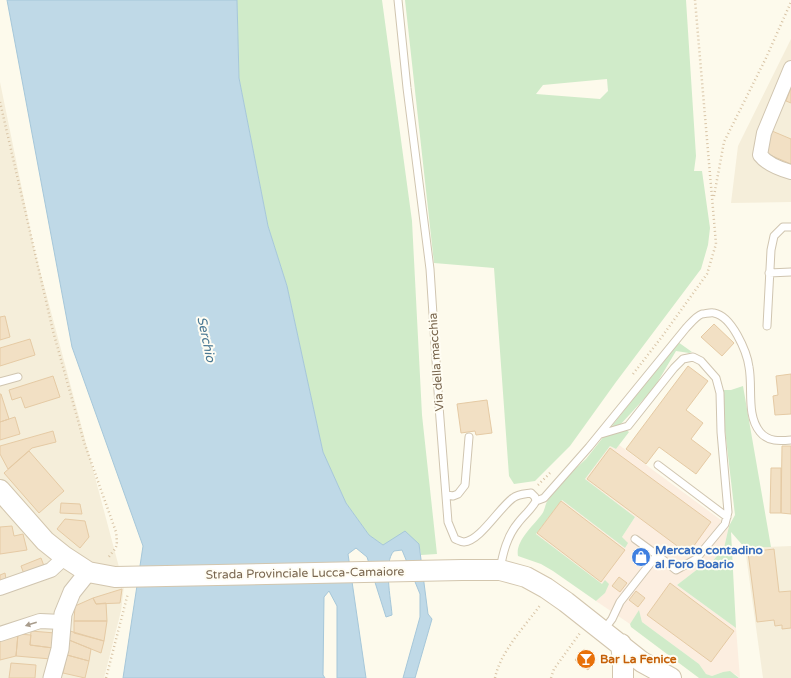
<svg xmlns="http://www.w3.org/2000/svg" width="791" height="678" font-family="'Varela Round',sans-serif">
<rect width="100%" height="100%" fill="#fdfaec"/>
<path fill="#f5eeda" d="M791,39V202L731,203L738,146Z
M0,82L34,248L124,586L121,611L104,678H0Z
M791,546V678H763L745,548Z"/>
<path fill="#fceee0" d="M619,445L729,526L724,548L709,565L699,568L677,585L736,628L740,678L735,674L723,672L712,676L706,674L699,664L642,622L639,611L630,624L596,601L605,593L602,584L536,534L562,500L625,548L622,537L635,517L585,479L610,446L616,449Z"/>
<path fill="#d0ebc9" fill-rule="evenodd" d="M237,0H382L412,221L422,415L437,554L421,555L419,544L383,545L369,535L346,503L323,452L287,286L268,226L239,78Z
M405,0H686L696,156L694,171H702L710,228L708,245L701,269L616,382L570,446L535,481L514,484L509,476L494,268L434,263ZM607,79L608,91L600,99L536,94L543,85Z
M678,342L692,352L689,353L676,351L654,388L620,425L629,432L616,449L610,446L585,479L635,517L622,537L628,543L625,548L562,500L536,534L602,584L605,580L609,584L605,593L596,601L553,571L541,564L518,556C515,541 534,525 542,514C545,510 545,504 548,500C559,485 573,471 586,459Z
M743,386L771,547L745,548L731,532L736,628L677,585L699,568L709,565L724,548L729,526L735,515L721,396L722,390H731Z
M639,610L642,622L699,664L706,674L712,676L723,672L730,671L739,678H699L631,627L630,624Z"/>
<path fill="#bfd9e7" stroke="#a6c7d9" d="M7,0H237L239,78L268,226L287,286L323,452L346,503L369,535L383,545L405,531L419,544L428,614L432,619L415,678H403L420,617V594L402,550L394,551C383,562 391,599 392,615L386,617L367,557L356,548L348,554L366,678H337V606L329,591L324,597L323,675L325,678H123L143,546L72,347Z"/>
<path fill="#f2e0c4" stroke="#e5caa4" d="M791,88V103L786,101Z
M772,131L791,139V164L763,152Z
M5,316L10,337L0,340V317Z
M714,324L734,343L722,356L701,337Z
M30,339L35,355L0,366V348Z
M688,366L708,381L686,410L703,423L691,439L711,454L696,474L659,447L646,464L626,449Z
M791,374V414L775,415L773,396L778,395L776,376Z
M53,376L60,397L25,408L21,397L12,400L9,390Z
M0,394H1L9,419L0,422Z
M487,400L492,433L476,435L475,431L461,433L457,404Z
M15,417L20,434L0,440V422Z
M53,431L56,442L32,448L8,469L0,454V446Z
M782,446H791V514L781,513Z
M610,448L711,522L688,554L587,479Z
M29,451L64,491L39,513L4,473Z
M771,468H781V513H770Z
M561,501L625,550L601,582L537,533Z
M61,503L80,504L82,514L60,513Z
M65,519L85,521L89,537L80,548L57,529Z
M12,526L14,536L23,534L27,550L0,554V527Z
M774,549L779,592L791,591V628L782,629V625L775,626L774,620L757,622L748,552Z
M41,558L44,566L24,574L21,566Z
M5,573L6,579L0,581V575Z
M619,577L627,583L620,592L612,586Z
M670,583L734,631L711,662L647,615Z
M122,589L120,603L96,604L93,598Z
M636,591L645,598L638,607L629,600Z
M93,598L96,604L106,603L107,621H74L75,606Z
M74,621H107L104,641L74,633Z
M31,631L55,633L53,648L30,645Z
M70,631L104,641L101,653L69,640Z
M18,634L16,656L0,660V641Z
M18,634L31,635L30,645L53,648L51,659L16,656Z
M69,640L91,649L89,661L67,655Z
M584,649L596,659L588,670L575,660Z
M67,655L89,661L85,678L63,673Z
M11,663L36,665L35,678H9Z"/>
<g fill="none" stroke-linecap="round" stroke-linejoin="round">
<g stroke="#d0c5b0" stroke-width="9">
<path id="service" d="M398,0L407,88L430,269L439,406L448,522L455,539C458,540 461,542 464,542C480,541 499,508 513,498C518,494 524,494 531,493L535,497L536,501C531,510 524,515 518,523C507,536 503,553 500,569
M769,273L791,272
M767,326L771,250L774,236L783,227H791
M0,382L18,377
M601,434L628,426L674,368L683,359L693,357L701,361L716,378L720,393L721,432L728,512L725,524L696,559L676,570L657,555L620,602L612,619L603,631
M658,465L727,517
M447,495L453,496L458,494L465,485L469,437
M536,501L544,498L589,447L686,328C690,324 696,316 702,314C705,314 711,312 714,313C732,316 747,352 749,367C753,388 746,415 760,432C768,442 780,441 791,440
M635,539L657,555"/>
</g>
<g stroke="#d0c5b0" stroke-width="16">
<path id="minor" d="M791,68L764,133L760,155C767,164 780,169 791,172
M0,588L51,570L65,557
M0,634L40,621L62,622"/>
</g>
<g stroke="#d0c5b0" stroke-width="19">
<path id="tertiary" d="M52,678L60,649L63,614L72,592L88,572"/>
</g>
<g stroke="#d3c6ae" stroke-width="22">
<path id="secondary" d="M0,490L45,541L65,557L88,572L115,577L462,570H500L526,577L546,588L566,602L642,662L671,678
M621,644L623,661V678"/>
</g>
<path stroke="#d8c4a6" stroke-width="2.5" stroke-dasharray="1 3" stroke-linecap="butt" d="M0,102L53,331L84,442L116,532C118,548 117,546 108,558
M714,196L724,142L766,58L791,2
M633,374L661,338L707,274L716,244L695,0
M538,485L550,473
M106,678L128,593
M495,678C500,652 526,625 541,604
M551,678L554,669L580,633"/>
<use href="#service" stroke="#fff" stroke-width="7"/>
<use href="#minor" stroke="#fff" stroke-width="14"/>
<use href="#tertiary" stroke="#fff" stroke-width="17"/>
<use href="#secondary" stroke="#fff" stroke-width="20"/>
</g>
<defs><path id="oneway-solid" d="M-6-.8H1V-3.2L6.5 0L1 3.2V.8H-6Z"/></defs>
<use fill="#a89c8c" href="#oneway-solid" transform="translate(31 624) rotate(163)"/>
<defs>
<g id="shop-disc" transform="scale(1)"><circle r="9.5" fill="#3f7fe0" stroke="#fffdf3"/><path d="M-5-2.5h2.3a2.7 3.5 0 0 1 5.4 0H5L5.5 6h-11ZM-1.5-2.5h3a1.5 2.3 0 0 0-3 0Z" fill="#fff"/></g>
<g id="bar-disc" transform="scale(1)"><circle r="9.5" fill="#e8710a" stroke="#fffdf3"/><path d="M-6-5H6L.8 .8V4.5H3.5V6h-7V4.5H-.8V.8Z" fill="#fff"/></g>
</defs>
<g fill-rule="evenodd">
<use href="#shop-disc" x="641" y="557"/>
<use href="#bar-disc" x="586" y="659"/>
</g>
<g text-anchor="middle" stroke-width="4" stroke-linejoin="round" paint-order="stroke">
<g font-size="12" fill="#79664e" stroke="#fffdf3">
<text transform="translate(436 362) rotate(-94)" y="4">Via della macchia</text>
<text transform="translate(305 573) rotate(-1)" y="4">Strada Provinciale Lucca-Camaiore</text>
</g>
<g font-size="12" font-weight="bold" fill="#366cbe" stroke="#fffdf3" text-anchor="start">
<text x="655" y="554">Mercato contadino<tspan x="655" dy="14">al Foro Boario</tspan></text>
</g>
<g font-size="12" font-weight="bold" fill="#c56008" stroke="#fffdf3" text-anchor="start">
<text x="600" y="663">Bar La Fenice</text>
</g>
<g font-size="13" font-style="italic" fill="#4a7893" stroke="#fffdf3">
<text transform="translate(207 339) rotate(78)" y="5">Serchio</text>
</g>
</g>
</svg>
